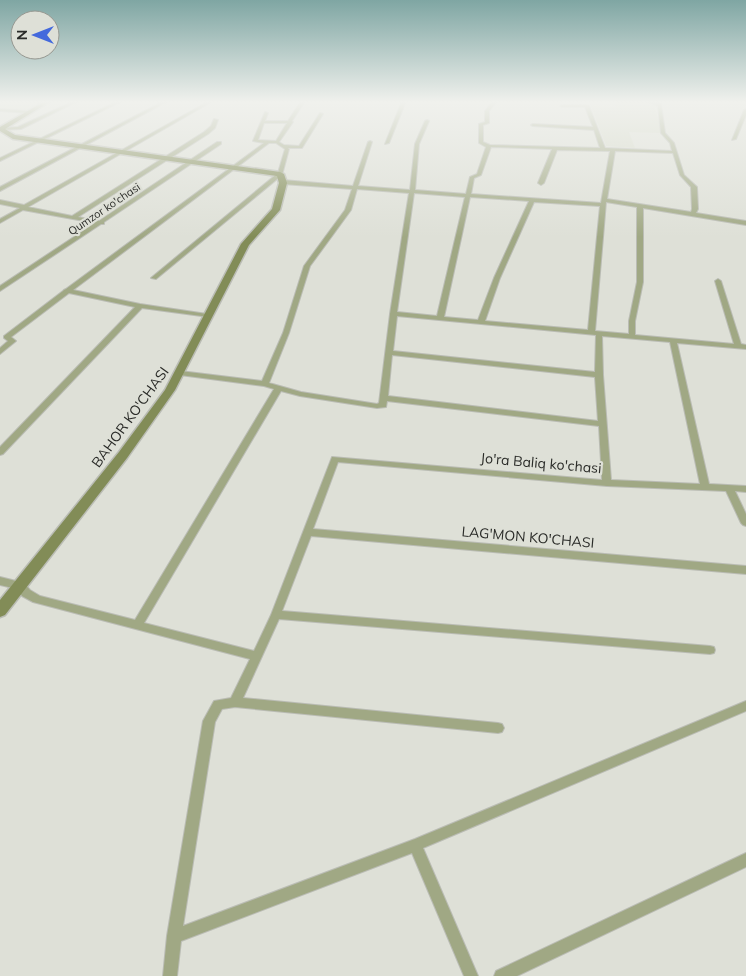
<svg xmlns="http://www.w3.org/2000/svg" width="746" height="976" font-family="Mulish,sans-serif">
<rect width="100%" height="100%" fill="#dee0d7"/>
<path fill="#d5d9c8" d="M0,101H46L28,111L0,109Z
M622,101H644L654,104L662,133L629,132L635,148L606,146L591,106L616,107V102Z"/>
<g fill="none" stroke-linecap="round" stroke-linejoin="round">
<g stroke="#babcb4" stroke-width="2">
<path id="street" d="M74,101H78L21,129L0,130V128L18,127Z
M118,101H122L0,161V158Z
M164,101H168L0,191V187Z
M209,101H213L28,207L72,216L204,132L211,126L214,119L218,120L215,128L208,134L78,217L99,221L217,142H221V144L104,222V224H101L0,291V286L95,223L23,210L0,223V219L20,208L0,204V200L24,205Z
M301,101H305L292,121L293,122L279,142L284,145L299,146L320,113L323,114L302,148H288L289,149L282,175L156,279L151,278L278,173L285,149L276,143H269L73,290L140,304L207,314L210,316L209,317L142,308L3,454L0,455V447L135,307L69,293L11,337L16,341L0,354V348L8,341L4,338V336L63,291L64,290L66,289L264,143L253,141L265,112L268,113L265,121H288ZM264,123H287L276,141L258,140Z
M402,101H406L389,143L385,144Z
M493,101H497L489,111V123L483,125V142L490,145L600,148L594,130L533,126L531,125L533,124L593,127L585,107H562L560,106L562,105H587L589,106L605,148L672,151L670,143L661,133L658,106L647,101H652L661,104L665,133L674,143L684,175L697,187L698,209L696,213L746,221V225L643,208V282L635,321V335L734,344L715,281L718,279L721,281L741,344L746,345V349L677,343L709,484L746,486V492L735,491L746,514V526L743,525L741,523L726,491L607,486L338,462L313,529L746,566V574L311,536L282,611L710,646L714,647L715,650L714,653L710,654L279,619L243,698L498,723L502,724L504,728L502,732L498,733L235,707L222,709L215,722L183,926L415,839L746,701V711L423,848L478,976H464L412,853L181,941L177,976H163L167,936L203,721L214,701L231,698L250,659L33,602L22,596L17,589L0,585V577L24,583L30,590L40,596L135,620L274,389L264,386L180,375L176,373L180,371L262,381L283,333L304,266L345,210L352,189L283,184L280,182L283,180L353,186L368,142L370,141L372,142L358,186L410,190L415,144L425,121L427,120L429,121L419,144L415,190L466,194L470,177L477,174L486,147L479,143V124L485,122V111ZM491,147L552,149L538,183L541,185L544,183L557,150L610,151L601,203L471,194L474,178L481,175ZM615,151L673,153L680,175L691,187L692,209L691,212L607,199ZM357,189L409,193L390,314L379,403L377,404L301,392L269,383L289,333L310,266L351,210ZM414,193L465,197L437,316L397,312ZM470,197L529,201L494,278L478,320L444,317ZM534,202L600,206L588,330L485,321L500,278ZM606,202L637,207V282L629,321V334L595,331ZM397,316L596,335L595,372L393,351ZM602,336L670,342L700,484L611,480L603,375ZM392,355L595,377L598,421L388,396ZM281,391L300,396L377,408L386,407L387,401L599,426L602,480L332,457L271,615L254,651L144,623Z
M0,109L28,111L30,112L28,113L0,111Z
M746,109V115L736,139L732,140L744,110Z
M746,853V867L517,976H494L496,971Z"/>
</g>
<g stroke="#babcb4" stroke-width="3">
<path id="secondary" d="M45,101H51L5,129L15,135L280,172L284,174L287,183L280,210L249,245L175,390L127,458L5,615L0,617V600L119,452L165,390L241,244L272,209L279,183L277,176L13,139L0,131V127Z"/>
</g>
<use href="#street" fill="#a0a884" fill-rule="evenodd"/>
<use href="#secondary" fill="#828c57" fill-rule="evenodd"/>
</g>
<linearGradient id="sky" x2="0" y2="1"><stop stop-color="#7fa6a3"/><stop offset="0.43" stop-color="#f0f1ed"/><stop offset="1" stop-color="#f0f1ed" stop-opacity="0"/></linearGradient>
<rect width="746" height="237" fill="url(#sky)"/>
<g text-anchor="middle" stroke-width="4.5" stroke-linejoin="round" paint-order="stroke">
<g font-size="11" fill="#2a2b28" stroke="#dee0d7">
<text transform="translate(104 209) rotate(-34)" y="4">Qumzor ko'chasi</text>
</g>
<g font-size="14" fill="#2a2b28" stroke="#dee0d7">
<text transform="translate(130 417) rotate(-54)" y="5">BAHOR KO'CHASI</text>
<text transform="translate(541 463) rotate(5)" y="5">Jo'ra Baliq ko'chasi</text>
<text transform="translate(528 537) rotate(5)" y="5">LAG'MON KO'CHASI</text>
</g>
</g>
<g transform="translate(35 35) rotate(270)"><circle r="24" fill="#dee0d7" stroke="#969891"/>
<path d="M0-4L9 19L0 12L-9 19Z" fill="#4469dc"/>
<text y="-8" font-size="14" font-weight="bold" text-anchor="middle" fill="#2a2b28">N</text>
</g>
</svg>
